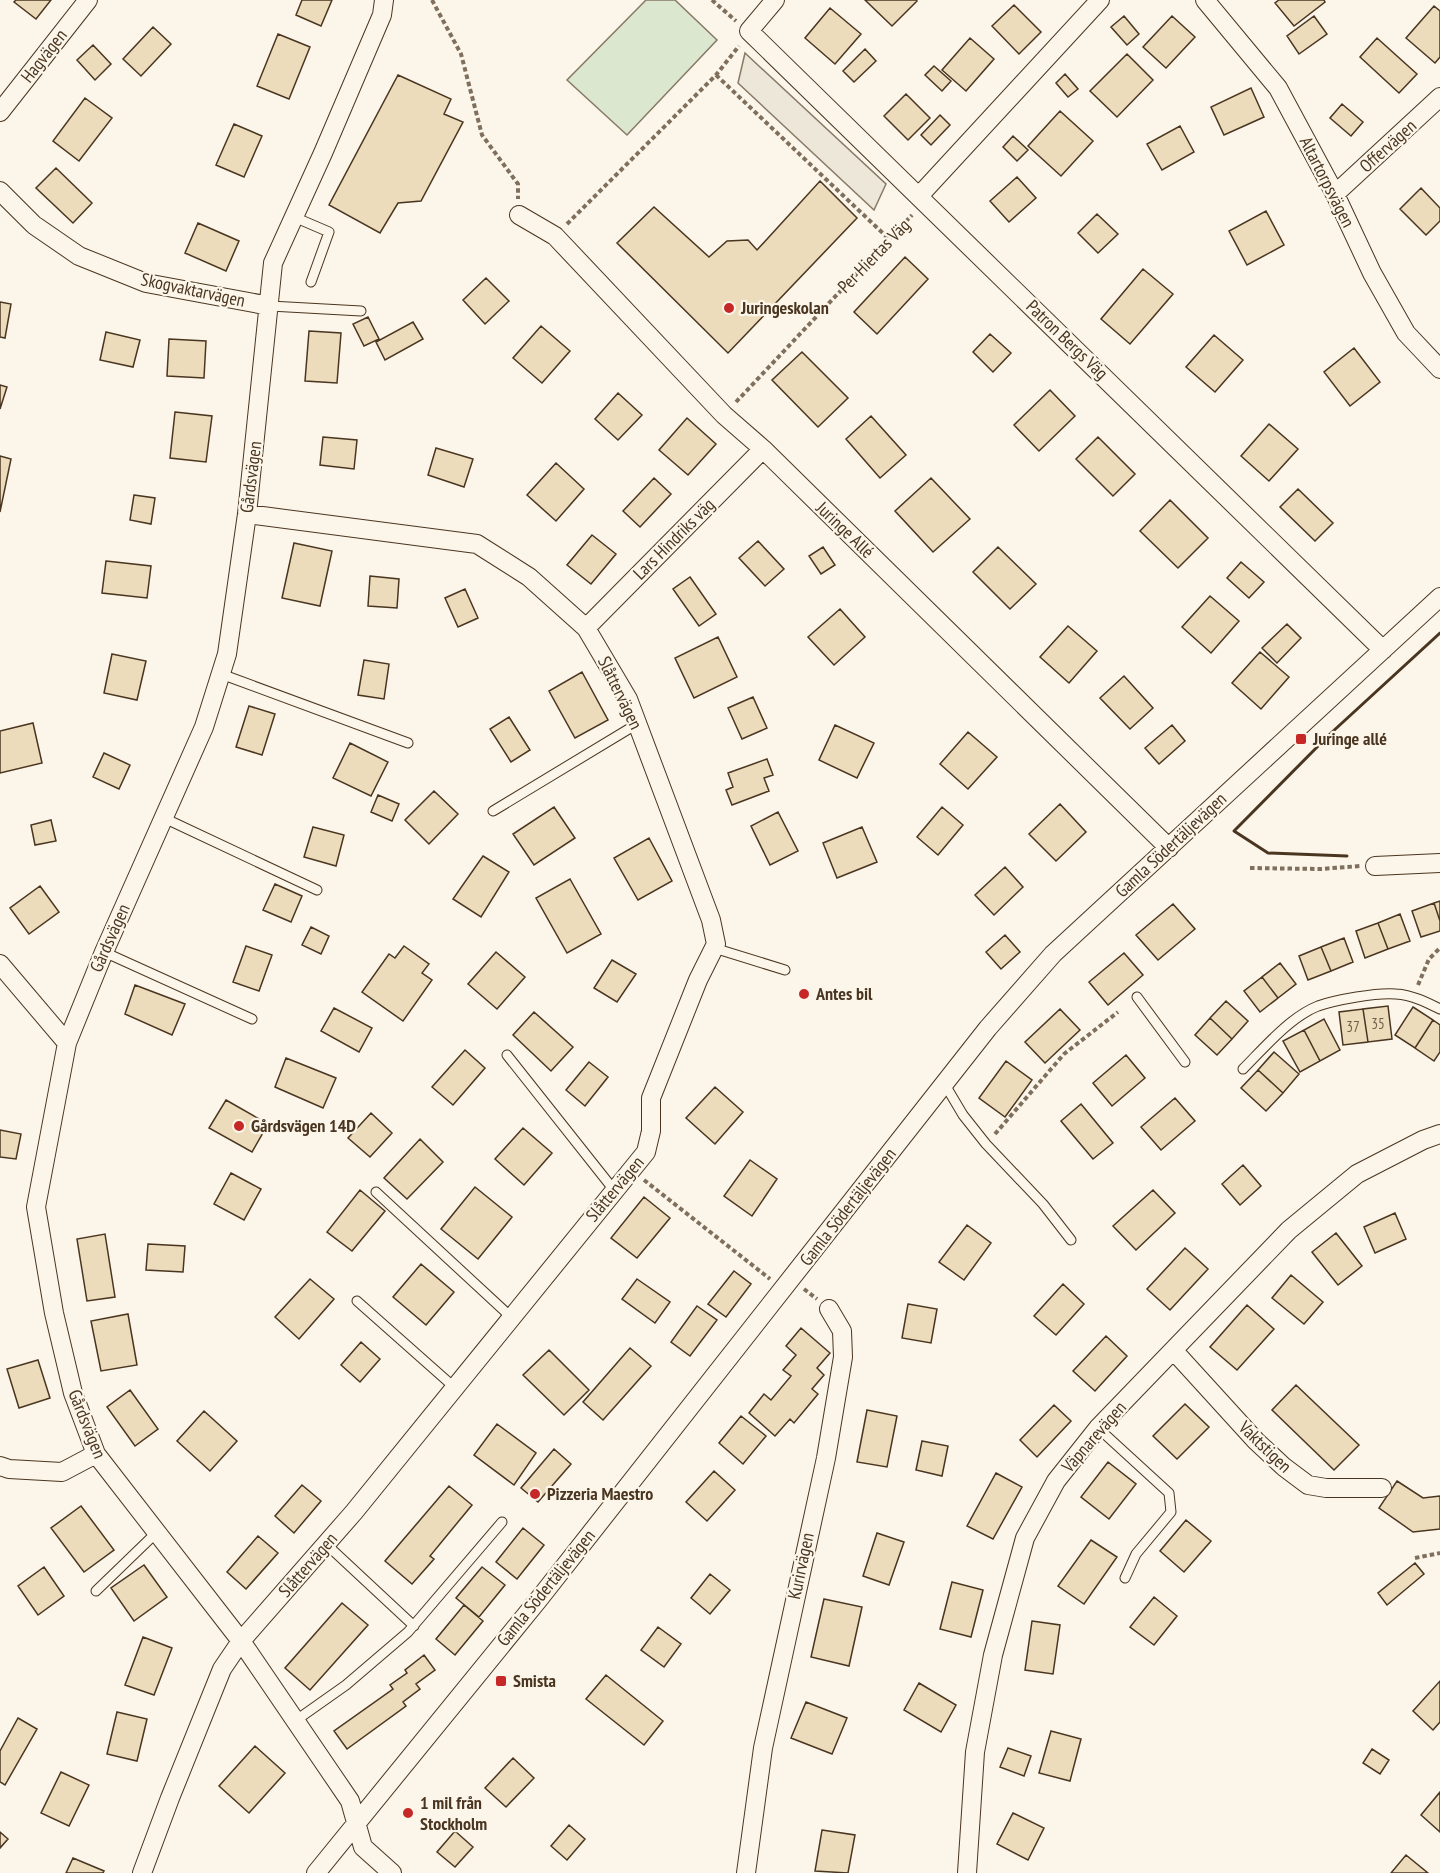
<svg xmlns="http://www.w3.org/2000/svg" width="1440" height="1873" font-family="'PT Sans Narrow',sans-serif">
<rect width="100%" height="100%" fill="#fbf6e9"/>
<path fill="#dce7d0" stroke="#887966" stroke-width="1.5" d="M646,0H675L717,40L627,135L567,80Z"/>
<path fill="#ede7d9" stroke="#887966" stroke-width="1.5" d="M745,53L886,184L874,210L738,83Z"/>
<path fill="#ecdcbc" stroke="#4a3520" stroke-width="1.5" d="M16,0H51L36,19L14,2Z
M302,0H332L321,26L296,15Z
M865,0H916L917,1L892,26Z
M1279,0H1324L1325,2L1294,26L1275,3Z
M1014,5L1041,32L1019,54L992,26Z
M1434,6L1440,11V57L1435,63L1406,38Z
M830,8L861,34L835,64L805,38Z
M1124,16L1139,34L1127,45L1111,27Z
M1172,16L1195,37L1166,68L1143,47Z
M1314,16L1327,34L1299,54L1287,36Z
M153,27L171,44L141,76L123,59Z
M278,34L310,47L289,99L257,86Z
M970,38L994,59L966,91L942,70Z
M1377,38L1417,74L1399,93L1360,57Z
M93,45L111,64L95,80L77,60Z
M865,49L876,61L854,82L843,71Z
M1127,54L1153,80L1117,117L1090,91Z
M934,66L951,81L942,91L925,75Z
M1065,74L1078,89L1068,97L1056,83Z
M398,75L451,99L444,114L463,122L421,201L398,203L380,233L329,205Z
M1251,88L1264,117L1224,135L1211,107Z
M906,94L930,118L908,140L884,116Z
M85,98L112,118L79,161L53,141Z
M1342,104L1363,122L1351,136L1330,118Z
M1060,111L1093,141L1061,176L1028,146Z
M940,115L950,125L931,145L921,135Z
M234,124L262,136L244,177L216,165Z
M1180,126L1194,152L1162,170L1147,144Z
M1013,136L1028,150L1017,161L1003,147Z
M56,168L92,203L73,223L36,188Z
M1017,177L1036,198L1009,222L990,201Z
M820,181L857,218L728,353L617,243L654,207L709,257L727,241L748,240L757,250Z
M1421,188L1440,208V221L1426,235L1400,209Z
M1266,211L1284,245L1247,265L1229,231Z
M1097,214L1118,234L1098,253L1078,233Z
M198,223L239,241L226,271L185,253Z
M905,257L928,279L877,334L854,312Z
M1143,269L1173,294L1130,344L1101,319Z
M486,278L509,301L485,324L463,300Z
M0,302L11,304L5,338L0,337Z
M368,317L379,339L364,346L353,324Z
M413,322L423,339L385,360L376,342Z
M541,326L570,351L542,383L513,358Z
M309,331L341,333L337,383L305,381Z
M106,332L140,340L133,367L100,360Z
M990,334L1011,353L993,372L973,352Z
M1214,335L1243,360L1215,392L1186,367Z
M169,339L206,341L204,378L167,376Z
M1354,348L1380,382L1350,406L1324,372Z
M802,352L848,398L818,427L772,380Z
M0,385L7,387L0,409Z
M1050,390L1075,416L1039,451L1014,425Z
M618,393L642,415L618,440L595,419Z
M175,412L212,416L206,462L170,458Z
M871,416L906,455L880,478L846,439Z
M687,418L716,444L688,475L659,450Z
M1269,424L1298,449L1269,481L1241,456Z
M323,437L357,440L354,469L320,465Z
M1098,437L1135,474L1113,496L1076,459Z
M436,448L473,459L464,487L428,475Z
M0,456L11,459L0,512Z
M556,463L584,489L556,521L527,495Z
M654,478L671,494L640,527L623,511Z
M931,478L970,519L933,552L895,511Z
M1298,489L1333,523L1315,541L1280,507Z
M134,495L155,498L151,524L130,520Z
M1170,500L1208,538L1178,568L1140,531Z
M592,535L616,554L591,584L567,565Z
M758,541L784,569L765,586L739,558Z
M294,543L332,551L320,606L282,598Z
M823,547L835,565L821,574L809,556Z
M998,547L1036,584L1010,609L973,572Z
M106,561L151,566L147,598L102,593Z
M1241,562L1264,582L1249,598L1227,578Z
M370,576L399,579L397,608L368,606Z
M690,577L716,614L699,626L673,589Z
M465,589L478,618L458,627L445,598Z
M1210,596L1239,621L1211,653L1182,627Z
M840,609L865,637L834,665L808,637Z
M1287,624L1301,638L1277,663L1262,648Z
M1068,626L1097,651L1069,683L1040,657Z
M718,637L737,677L694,698L675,658Z
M1260,652L1289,677L1261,709L1232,683Z
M112,654L146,661L137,700L104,693Z
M364,660L389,664L384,699L358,695Z
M582,672L608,720L575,738L549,691Z
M1124,676L1153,708L1130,729L1100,698Z
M753,697L767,728L742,739L728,708Z
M249,706L275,714L262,755L236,747Z
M509,717L530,750L511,762L490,729Z
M33,723L42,763L0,773V731Z
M835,725L874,743L857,778L819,760Z
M1172,725L1185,741L1159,764L1145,748Z
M968,732L997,757L968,789L940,764Z
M350,743L388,762L371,796L333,778Z
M104,753L130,765L119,789L93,777Z
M767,759L773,775L764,778L769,791L732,805L726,790L733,787L728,773Z
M434,791L458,814L429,844L405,820Z
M378,795L399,804L392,821L371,812Z
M1060,804L1086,832L1056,861L1029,834Z
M554,807L575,838L534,865L513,834Z
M942,807L963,825L938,855L917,837Z
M778,812L798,851L770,865L751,826Z
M51,820L56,841L35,845L31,825Z
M313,827L344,835L336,866L304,857Z
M862,827L877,862L837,878L823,843Z
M649,838L672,881L638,900L614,858Z
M483,856L509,872L481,917L453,899Z
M1005,867L1023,887L994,915L975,895Z
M570,879L601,934L567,953L536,898Z
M275,884L302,896L291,922L263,910Z
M40,886L59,912L29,934L10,908Z
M1440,901V921L1434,903Z
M1434,903L1440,921V931L1421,937L1412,911Z
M1173,904L1195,929L1158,960L1136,935Z
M1400,914L1410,941L1388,949L1378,923Z
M1378,923L1388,949L1365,958L1356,931Z
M311,927L329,936L321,954L302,945Z
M1005,935L1020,952L1001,969L986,952Z
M1344,938L1353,962L1331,971L1321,947Z
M246,946L272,955L259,991L233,982Z
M404,946L429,964L422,973L432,980L403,1021L362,992L389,954L395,958Z
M1321,947L1331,971L1308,980L1299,956Z
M496,952L525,977L497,1009L468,984Z
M1124,953L1143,975L1108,1005L1089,982Z
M612,960L636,974L617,1002L594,988Z
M1280,963L1296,984L1278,998L1262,977Z
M1262,977L1278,998L1260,1012L1244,991Z
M135,985L185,1004L172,1035L125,1014Z
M1226,1001L1248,1021L1232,1039L1210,1018Z
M1388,1006L1392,1039L1368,1042L1363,1009Z
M1413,1007L1433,1020L1415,1048L1395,1035Z
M334,1008L372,1028L359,1052L321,1031Z
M1060,1009L1080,1030L1045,1063L1025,1042Z
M1363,1009L1368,1042L1343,1045L1339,1012Z
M534,1012L573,1047L551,1071L513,1035Z
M1210,1018L1232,1039L1217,1055L1195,1035Z
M1324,1019L1340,1050L1320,1061L1304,1030Z
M1433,1020L1440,1025V1052L1434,1061L1415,1048Z
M1304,1030L1320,1061L1300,1072L1283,1041Z
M465,1050L485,1068L453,1105L432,1087Z
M1274,1052L1299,1074L1283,1093L1258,1070Z
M1126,1055L1145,1078L1112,1106L1093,1083Z
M286,1058L336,1078L323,1108L275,1087Z
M1006,1061L1032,1080L1005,1117L979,1098Z
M589,1062L608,1077L585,1106L566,1090Z
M1258,1070L1283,1093L1266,1111L1241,1088Z
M715,1087L743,1112L715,1144L686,1118Z
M1175,1098L1195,1121L1161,1150L1141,1127Z
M226,1100L268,1124L252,1152L209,1128Z
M1081,1104L1113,1143L1093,1159L1061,1121Z
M371,1113L392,1133L370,1157L348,1138Z
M523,1128L552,1153L524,1185L495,1159Z
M0,1130L21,1134L16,1159L0,1157Z
M420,1139L443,1162L407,1199L384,1178Z
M750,1160L777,1179L752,1216L724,1196Z
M1243,1165L1261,1186L1240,1205L1222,1184Z
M231,1173L261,1189L244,1220L214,1204Z
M475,1187L512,1217L478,1259L441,1229Z
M360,1190L385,1211L352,1251L327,1232Z
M1153,1190L1175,1213L1136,1250L1113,1226Z
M644,1197L670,1218L637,1258L611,1238Z
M1395,1213L1406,1239L1375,1253L1364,1227Z
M967,1225L991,1243L964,1280L939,1262Z
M1336,1233L1362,1266L1338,1285L1312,1252Z
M105,1234L115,1297L87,1301L77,1239Z
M148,1244L185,1246L183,1272L146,1270Z
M1185,1248L1208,1269L1170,1310L1147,1289Z
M421,1264L454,1292L426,1325L393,1297Z
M734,1271L751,1284L726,1317L708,1304Z
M1291,1275L1323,1302L1304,1324L1272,1298Z
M310,1279L334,1299L299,1339L275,1317Z
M637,1279L670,1302L655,1323L622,1299Z
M1063,1284L1084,1304L1056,1335L1034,1316Z
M908,1304L937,1309L931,1343L902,1338Z
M1247,1305L1274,1329L1237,1370L1210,1347Z
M697,1306L717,1320L690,1356L671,1342Z
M128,1314L137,1365L101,1371L91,1321Z
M801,1328L830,1353L817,1368L824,1375L812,1389L818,1394L794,1423L790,1419L775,1436L749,1413L764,1394L771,1400L791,1376L783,1370L796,1355L786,1346Z
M1106,1336L1127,1356L1095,1391L1073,1371Z
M361,1342L380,1359L360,1382L341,1365Z
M630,1348L651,1366L603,1420L583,1402Z
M549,1350L589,1390L564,1415L523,1375Z
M38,1360L50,1398L19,1408L7,1369Z
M1296,1385L1359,1445L1334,1470L1272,1410Z
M130,1390L158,1429L135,1446L107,1407Z
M1185,1404L1209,1427L1177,1459L1153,1436Z
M1054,1405L1071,1421L1037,1457L1020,1440Z
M867,1410L897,1416L887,1467L857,1462Z
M204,1411L237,1441L210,1471L177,1441Z
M741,1416L766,1436L743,1464L719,1443Z
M497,1424L536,1453L514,1485L474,1455Z
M922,1441L948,1446L942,1476L916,1470Z
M554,1449L571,1464L538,1502L521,1488Z
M1108,1462L1136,1484L1109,1519L1081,1497Z
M714,1471L735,1490L707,1521L686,1502Z
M996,1473L1022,1487L993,1539L967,1526Z
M1397,1481L1423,1498L1440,1496V1529L1413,1532L1379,1508Z
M302,1485L321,1501L294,1533L275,1516Z
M449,1486L472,1505L430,1556L434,1559L412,1584L385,1561Z
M81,1506L114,1550L84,1572L51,1528Z
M1186,1520L1211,1541L1184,1572L1160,1551Z
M523,1528L544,1545L517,1579L496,1562Z
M877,1533L904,1542L889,1585L863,1576Z
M258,1536L278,1553L246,1589L227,1572Z
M1091,1540L1117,1557L1084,1604L1058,1586Z
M1415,1563L1424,1574L1387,1605L1378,1593Z
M144,1565L167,1597L134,1621L111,1588Z
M44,1567L64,1596L38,1615L18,1586Z
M482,1567L505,1585L479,1617L456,1598Z
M710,1574L730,1590L710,1614L691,1598Z
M952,1582L983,1590L971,1637L940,1629Z
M1154,1597L1177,1616L1154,1645L1130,1627Z
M824,1599L862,1607L849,1666L811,1657Z
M342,1603L368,1625L310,1690L285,1668Z
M464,1605L483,1621L455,1655L436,1639Z
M1032,1621L1060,1625L1053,1674L1025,1670Z
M658,1627L681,1644L664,1667L641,1650Z
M143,1637L172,1648L154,1695L125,1685Z
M424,1655L435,1670L416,1684L420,1689L403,1702L406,1706L347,1749L334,1731L393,1689L390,1685L407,1673L405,1670Z
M606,1675L663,1721L644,1745L586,1699Z
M1440,1681V1722L1433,1730L1413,1711Z
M919,1683L956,1705L941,1732L904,1710Z
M806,1702L847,1718L832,1754L791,1738Z
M117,1712L147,1719L137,1761L107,1754Z
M18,1718L37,1729L5,1785L0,1782V1751Z
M1051,1731L1081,1739L1070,1781L1039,1773Z
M255,1746L285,1773L249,1813L219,1786Z
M1008,1748L1031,1756L1024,1776L1000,1767Z
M1372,1749L1389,1760L1380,1774L1363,1763Z
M513,1758L534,1778L506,1807L485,1788Z
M61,1772L89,1785L69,1826L41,1813Z
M1440,1792V1832L1421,1815Z
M1013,1813L1044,1828L1028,1860L997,1844Z
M569,1825L585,1839L567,1860L551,1846Z
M822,1830L855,1835L848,1873L815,1871Z
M455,1831L473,1847L455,1867L437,1852Z
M0,1832L8,1839L0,1848Z
M1406,1855L1428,1873H1391Z
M73,1858L104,1871L103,1873H66Z"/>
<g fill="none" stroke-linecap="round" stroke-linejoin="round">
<g stroke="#4a3520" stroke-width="11">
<path id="lane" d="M294,217L329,232L311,282
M270,306L361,311
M221,674L408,743
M493,811L637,724
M164,818L317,890
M714,948L785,970
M104,952L252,1019
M1137,997L1185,1062
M507,1055L614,1190
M1243,1069C1264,1048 1290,1017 1318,1006C1335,1000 1378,992 1396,994C1412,995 1426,1002 1440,1009
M944,1083L963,1115L986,1144L1043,1204L1071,1240
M376,1192L511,1317
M357,1301L454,1387
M1098,1428L1169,1493L1171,1512L1136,1554L1125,1578
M326,1544L414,1626
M96,1591L156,1533
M295,1721L346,1685L408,1632L502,1522"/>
</g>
<g stroke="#4a3520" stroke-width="20">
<path id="street" d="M384,0L382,15L323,153L273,263L247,514L227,654L204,727L104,952L67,1043L36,1207L54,1313L73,1393L96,1454L241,1641L350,1801L363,1847L392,1873
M775,0L749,31L1383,650
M1205,0L1278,88L1335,194L1372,273L1406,333L1440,369
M0,112L88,0
M0,191L34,225L79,256L146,283L270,306
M1335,194L1440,97
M919,196L1100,0
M519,215L555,236L724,415L763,449L1169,848
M586,628L763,449
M1375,866L1440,863
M0,964L67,1043
M1174,1351L1256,1441L1284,1467L1308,1485L1326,1488H1382
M0,1466L9,1469L62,1472L96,1454
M142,1873L170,1798L222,1669L241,1641L354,1512L646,1152L651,1131V1098L698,980L716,944L711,920L628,699L586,628L529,577L477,544L247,514
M316,1873L539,1599L988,1028L1053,954L1440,597
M746,1873L763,1748L826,1458L843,1357L842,1331L829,1309
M967,1873L975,1752L993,1655L1025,1538L1056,1481L1098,1428L1289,1230L1357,1174L1423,1140L1440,1134"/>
</g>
<path stroke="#7f6f5c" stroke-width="4" stroke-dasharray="4.5 3" stroke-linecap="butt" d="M432,0L461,54L482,135L518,184V199
M712,0L736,21
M716,75L889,239
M567,224L716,75L739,46
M736,402L912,215
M1250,868L1321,869L1360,866
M1418,985L1429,959L1440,948
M995,1134L1064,1054L1118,1012
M644,1180L770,1279
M804,1289L817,1299
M1415,1558L1440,1553"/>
<use href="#lane" stroke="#fbf6e9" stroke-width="9"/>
<use href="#street" stroke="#fbf6e9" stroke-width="18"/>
<path stroke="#4a3520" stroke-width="3" d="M1347,856L1268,853L1234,831L1330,734L1440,633"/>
</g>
<g fill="#c62828" stroke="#fbf6e9" stroke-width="2">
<circle cx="729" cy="308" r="6"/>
<rect x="1295" y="733" width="12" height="12" rx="3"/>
<circle cx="804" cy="994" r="6"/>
<circle cx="239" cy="1126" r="6"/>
<circle cx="535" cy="1494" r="6"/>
<rect x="495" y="1675" width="12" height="12" rx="3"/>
<circle cx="408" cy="1813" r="6"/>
</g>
<g text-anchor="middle" stroke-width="4.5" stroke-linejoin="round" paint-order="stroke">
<g font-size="15" fill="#725f47">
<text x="1378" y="1029">35</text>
<text x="1353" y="1032">37</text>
</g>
<g font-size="18" fill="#4a3520" stroke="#fbf6e9">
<text transform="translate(44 56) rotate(-52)" y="6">Hagvägen</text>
<text transform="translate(1388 146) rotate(-42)" y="6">Offervägen</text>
<text transform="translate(1327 182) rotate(63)" y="6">Altartorpsvägen</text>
<text transform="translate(874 256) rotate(-46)" y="6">Per Hiertas Väg</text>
<text transform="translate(193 290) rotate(12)" y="6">Skogvaktarvägen</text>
<text transform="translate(1067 340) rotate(44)" y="6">Patron Bergs Väg</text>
<text transform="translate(251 477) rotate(-83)" y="6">Gårdsvägen</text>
<text transform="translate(845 530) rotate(44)" y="6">Juringe Allé</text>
<text transform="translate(674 539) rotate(-45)" y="6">Lars Hindriks väg</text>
<text transform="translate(620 693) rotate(64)" y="6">Slåttervägen</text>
<text transform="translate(1171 845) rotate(-43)" y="6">Gamla Södertäljevägen</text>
<text transform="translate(110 938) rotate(-66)" y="6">Gårdsvägen</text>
<text transform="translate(615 1189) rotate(-50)" y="6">Slåttervägen</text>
<text transform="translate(848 1207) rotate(-52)" y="6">Gamla Södertäljevägen</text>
<text transform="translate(87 1424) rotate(68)" y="6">Gårdsvägen</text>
<text transform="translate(1094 1437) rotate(-49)" y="6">Väpnarevägen</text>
<text transform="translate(1265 1447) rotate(44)" y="6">Vaktstigen</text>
<text transform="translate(308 1565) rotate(-49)" y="6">Slåttervägen</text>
<text transform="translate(801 1566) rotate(-78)" y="6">Kurirvägen</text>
<text transform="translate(546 1588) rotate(-51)" y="6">Gamla Södertäljevägen</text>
</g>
<g font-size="18" font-weight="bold" fill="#4a3520" stroke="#fbf6e9" text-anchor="start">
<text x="741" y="314">Juringeskolan</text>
<text x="1313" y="745">Juringe allé</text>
<text x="816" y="1000">Antes bil</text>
<text x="251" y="1132">Gårdsvägen 14D</text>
<text x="547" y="1500">Pizzeria Maestro</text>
<text x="513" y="1687">Smista</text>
<text x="420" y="1809">1 mil från<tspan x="420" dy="21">Stockholm</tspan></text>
</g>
</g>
</svg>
